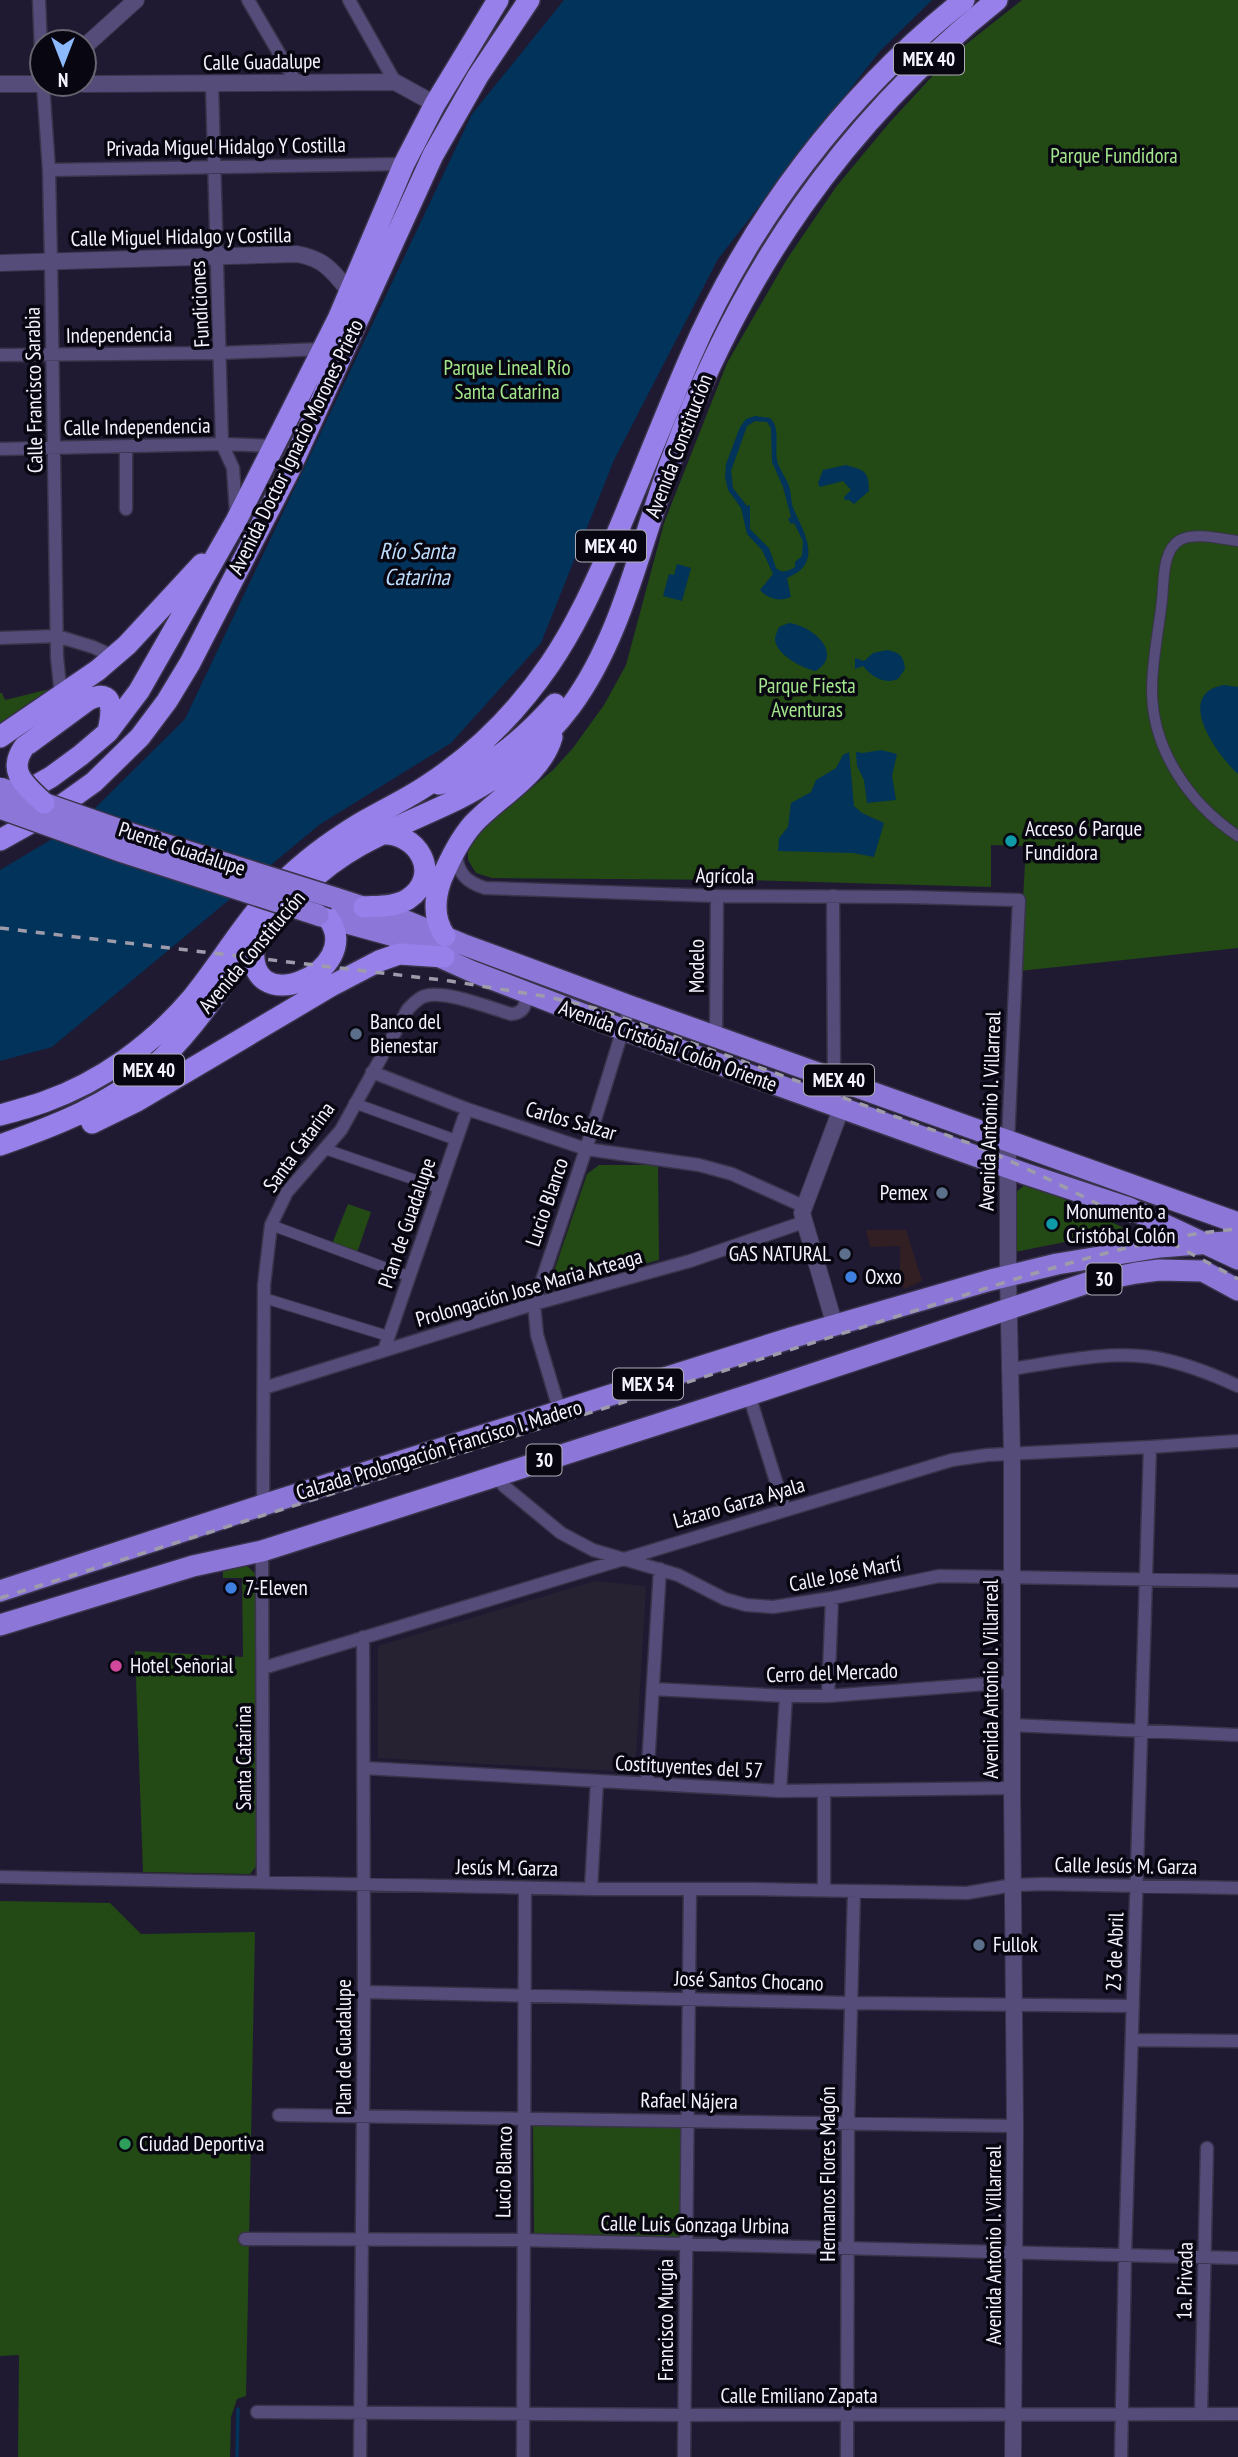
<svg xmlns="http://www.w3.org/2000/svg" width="1238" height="2457" font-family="'PT Sans Narrow',sans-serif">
<rect width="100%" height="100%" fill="#1f1a32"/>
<path fill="#321f23" d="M866,1230H906L922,1281L904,1289L900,1278V1246L870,1247Z"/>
<path fill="#272232" d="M595,1581L646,1586L635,1772L378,1758V1646Z"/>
<path fill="#234914" d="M1022,0H1238V948L1019,971L1026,846L991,845V887L742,880L492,878L476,873L468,860V852L475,835L553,770L573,748L604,705L626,665L664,523L727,363L787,259L836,187L890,122L951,56Z
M50,689L0,723V693H2L5,700Z
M599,1165H658L659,1260L555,1286L551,1280L587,1174Z
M1028,1182L1124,1228L1115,1239L1107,1241L1085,1238L1015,1252V1193Z
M348,1204L371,1212L357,1253L332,1244Z
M243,1562L258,1576V1864L250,1874L143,1872L135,1651L243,1657L242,1578H223V1567Z
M0,1901L110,1903L141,1934L255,1932L246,2396L237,2399L231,2417L230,2457H18L19,2355L0,2356Z
M533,2124L682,2128L681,2237L534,2233Z"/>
<path fill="#02335b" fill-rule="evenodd" d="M564,0H932L880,51L718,259L614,460L541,643L451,743L319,825L52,1047L0,1061V870L81,822L185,719L472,114Z
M755,416L770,418C782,429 773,449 778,464C781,471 785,477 788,483C792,492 790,501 794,510C804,533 824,563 787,578L791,597C780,602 768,599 760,590L773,574L762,550L747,534L741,508L728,490L725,477L726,464L740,427L746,419ZM755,421L767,422L771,428L772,462L783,487L791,517L788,519L791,524L794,523L803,541L802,556L795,562V567C789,571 782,574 776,568L769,548L750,529V505L747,506L733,488L731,471L747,426Z
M846,465C863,470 869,470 869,491L854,504L849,500H845L844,497L851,490L843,481L820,487L818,483L823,470Z
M677,564L691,568L682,601L663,596L669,574L674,575Z
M789,623C810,625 845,652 816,671C803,669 775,654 775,639C775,636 778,630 779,627Z
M887,650C900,652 904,657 905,669L898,679C884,685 871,676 863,666L855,669V658L864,661L873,653Z
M1224,685L1238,687V774C1217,755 1173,694 1224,685Z
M881,750L897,754L892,776L896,800L867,803L864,780L857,766L856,752L863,753Z
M849,752L854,806L862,813L884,823L874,857L853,853L778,851L779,838L788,827L791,803L811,792L816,780L836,768L843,755Z"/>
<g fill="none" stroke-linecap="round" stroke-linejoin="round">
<path stroke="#02335b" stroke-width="3.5" d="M237,2457L238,2409"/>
<g stroke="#39344a" stroke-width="12">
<path id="pedestrian" d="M1238,541C1221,539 1195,532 1180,540C1162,550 1164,582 1162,600C1159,629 1152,660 1152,690C1152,750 1190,804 1238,836
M354,1103L456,1140
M325,1149L439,1188
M271,1225L408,1276
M264,1298L388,1336"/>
</g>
<g stroke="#39344a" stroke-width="15">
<path id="minor" d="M39,0L42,75
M248,0L296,82
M349,0L395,82
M43,84L49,170L51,262L57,657L61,696
M212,84L222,444L233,468L236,513
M49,170L404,164
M0,355L221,353L322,349
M126,448V509
M0,449L222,444L274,446
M0,638L57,636L93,647L113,656
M456,852C457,873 466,882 485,888L717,896L908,897L1019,900L1008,1141
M833,896L834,1078
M716,1036L717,896
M372,1072L467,1109L586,1149L699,1165L732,1174L803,1206
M384,1350L467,1109
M1011,1369C1058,1362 1109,1350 1156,1358C1184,1363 1212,1374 1238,1386
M264,1388L534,1304L690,1261L804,1222
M749,1395L785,1510
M560,1412L537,1335L534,1304L586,1149L630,1006
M495,1475L504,1486L561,1533L593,1550L678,1575L725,1599L746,1605L773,1607L832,1598L939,1576L1238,1581
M263,1505L264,1285L271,1225L287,1192L341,1130L408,1009C413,1004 418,998 425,996C446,990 490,1008 511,1014C525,1013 525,1005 527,994
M262,1551L263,1882
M263,1668L952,1460L987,1455L1150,1447L1238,1441
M653,1689L786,1696H828L1012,1682
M828,1696L832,1598
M1012,1725L1238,1735
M364,1768L780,1791L1012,1788
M647,1783L660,1569
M780,1791L786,1696
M0,1877L591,1889H755L967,1893L1013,1885L1044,1884L1238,1888
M591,1889L597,1781
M824,1890V1792
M364,1992L851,2003L1133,2006
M1132,2040L1238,2041
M279,2115L1015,2126
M245,2239L523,2240L1238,2258
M257,2412L685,2415L1238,2414
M1201,2414L1207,2148
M360,2457L364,1992L363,1637
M523,2457L525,1888
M684,2457L690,1889
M847,2457L848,2123L854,1891
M1121,2457L1125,2256L1150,1447"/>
</g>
<g stroke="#39344a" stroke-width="18">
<path id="tertiary" d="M84,47L136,0
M0,84H42
M84,84L395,82L435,104
M0,263L297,254C324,259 332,270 349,291
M1008,1141V1276L1012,1454V1788L1015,2126L1013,2457
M835,1326L802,1213L841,1109"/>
</g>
<g stroke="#39344a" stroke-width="24">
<path id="primary" d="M335,898L406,921L462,944L630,1006L1238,1223
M318,915L391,935L471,971L624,1030L1026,1174L1129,1208L1238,1259
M0,1591L263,1505L794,1337L991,1280L1057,1264L1160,1247L1238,1241
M0,1625L193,1566L262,1551L749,1395L1090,1282L1136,1273L1159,1270L1203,1271L1238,1290"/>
</g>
<g stroke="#39344a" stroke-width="24">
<path id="trunk" d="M0,737L98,670L127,645L202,564
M24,747L88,700C116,686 112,714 108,731
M439,784C486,773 524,738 555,704
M14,798L51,777L81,755L108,732L139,691L236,521L338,319L404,164L435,104L498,0
M0,840L59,807L94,782L140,737L167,701L190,663L289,471L433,155L478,76L529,0
M364,907C378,906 396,907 408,899C443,876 419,830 378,834
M445,936C433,919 434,900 441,880C449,861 459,840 473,824C498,797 541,775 552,737
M255,941C240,1026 368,971 328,918
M0,1115C15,1111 30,1107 44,1102C101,1082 153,1044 192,998C223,960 246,918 281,884C304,861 331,841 359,824C381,811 405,800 426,786C474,755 517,712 550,664C576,626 594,585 613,543C639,482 663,420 689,360C749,221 845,94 964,0
M92,1123L137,1101L331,986L379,961L399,954L444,957
M0,1145C55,1126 109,1105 154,1066C193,1032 221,985 253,944C269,923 288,905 306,886C348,843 404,825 456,800C501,778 541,746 571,706C623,636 641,539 672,458C740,274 843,123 997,0"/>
</g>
<use href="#pedestrian" stroke="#554c7a" stroke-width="10"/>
<use href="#minor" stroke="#554c7a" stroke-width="12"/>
<use href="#tertiary" stroke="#554c7a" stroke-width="16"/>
<use href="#primary" stroke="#8c77d8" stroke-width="21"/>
<use href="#trunk" stroke="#9880eb" stroke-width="21"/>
<path stroke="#9e9bab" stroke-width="3.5" stroke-dasharray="9 9" stroke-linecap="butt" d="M0,928L450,981L549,997L598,1009L974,1145C1065,1184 1151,1232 1238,1279
M0,1598L1022,1277C1094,1256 1163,1235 1238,1229"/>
<g stroke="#39344a" stroke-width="24" stroke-linecap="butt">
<path id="primary-bridge" d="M0,788L129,833L335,898
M0,808L123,852L318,915"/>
</g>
<g stroke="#39344a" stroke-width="24" stroke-linecap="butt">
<path id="trunk-bridge" d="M24,747C6,773 27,786 44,803"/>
</g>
<use href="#primary-bridge" stroke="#8c77d8" stroke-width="21"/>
<use href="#trunk-bridge" stroke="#9880eb" stroke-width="21"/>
</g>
<g fill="#0f9aa8" stroke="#080711" stroke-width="2.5">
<circle cx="1011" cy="841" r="7"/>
<circle cx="1052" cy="1224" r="7"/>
</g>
<g fill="#5c6f8a" stroke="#080711" stroke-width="2.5">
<circle cx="356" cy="1034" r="7"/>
<circle cx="942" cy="1193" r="7"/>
<circle cx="845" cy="1254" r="7"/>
<circle cx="979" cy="1945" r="7"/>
</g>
<g fill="#3f7fe0" stroke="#080711" stroke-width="2.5">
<circle cx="851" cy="1277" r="7"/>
<circle cx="231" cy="1588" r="7"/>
</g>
<circle fill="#d1479c" stroke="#080711" stroke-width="2.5" cx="116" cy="1666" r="7"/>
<circle fill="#2e9e5b" stroke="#080711" stroke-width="2.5" cx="125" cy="2144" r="7"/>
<g text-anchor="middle" stroke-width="7" stroke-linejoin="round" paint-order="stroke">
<g fill="#080711" stroke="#aeacb7" stroke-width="2">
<rect x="894" y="43.5" width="70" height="31" rx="5"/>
<rect x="576" y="530.5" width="70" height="31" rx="5"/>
<rect x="114" y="1054.5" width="70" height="31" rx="5"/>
<rect x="804" y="1064.5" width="70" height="31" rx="5"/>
<rect x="1086.5" y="1263.5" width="35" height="31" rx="5"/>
<rect x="613" y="1368.5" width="70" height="31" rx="5"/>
<rect x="526.5" y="1444.5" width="35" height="31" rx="5"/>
</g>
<g font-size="19" font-weight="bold" fill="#f5f3fe">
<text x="929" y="66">MEX 40</text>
<text x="611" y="553">MEX 40</text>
<text x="149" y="1077">MEX 40</text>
<text x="839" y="1087">MEX 40</text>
<text x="1104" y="1286">30</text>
<text x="648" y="1391">MEX 54</text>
<text x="544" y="1467">30</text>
</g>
<g font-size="21" fill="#f5f3fe" stroke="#080711">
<text transform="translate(262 62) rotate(-1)" y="7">Calle Guadalupe</text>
<text transform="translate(226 147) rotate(-1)" y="7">Privada Miguel Hidalgo Y Costilla</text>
<text transform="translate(181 237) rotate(-1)" y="7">Calle Miguel Hidalgo y Costilla</text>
<text transform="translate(200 304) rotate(-93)" y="7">Fundiciones</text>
<text transform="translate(119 335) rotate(-1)" y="7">Independencia</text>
<text transform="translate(34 390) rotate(-91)" y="7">Calle Francisco Sarabia</text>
<text transform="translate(137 427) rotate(-1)" y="7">Calle Independencia</text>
<text transform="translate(679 446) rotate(-69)" y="7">Avenida Constitución</text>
<text transform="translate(296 447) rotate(-64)" y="7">Avenida Doctor Ignacio Morones Prieto</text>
<text transform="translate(182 849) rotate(18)" y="7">Puente Guadalupe</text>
<text transform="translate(725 876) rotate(1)" y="7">Agrícola</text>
<text transform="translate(252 952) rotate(-50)" y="7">Avenida Constitución</text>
<text transform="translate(697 966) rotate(-90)" y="7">Modelo</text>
<text transform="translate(668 1046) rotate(20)" y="7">Avenida Cristóbal Colón Oriente</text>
<text transform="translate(990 1111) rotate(-88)" y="7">Avenida Antonio I. Villarreal</text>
<text transform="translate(571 1121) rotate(16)" y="7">Carlos Salzar</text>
<text transform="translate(299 1147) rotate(-54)" y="7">Santa Catarina</text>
<text transform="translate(547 1202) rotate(-71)" y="7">Lucio Blanco</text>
<text transform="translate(407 1223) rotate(-71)" y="7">Plan de Guadalupe</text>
<text transform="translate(529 1288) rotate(-16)" y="7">Prolongación Jose Maria Arteaga</text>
<text transform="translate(439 1450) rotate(-17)" y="7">Calzada Prolongación Francisco I. Madero</text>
<text transform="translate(739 1503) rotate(-16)" y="7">Lázaro Garza Ayala</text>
<text transform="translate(845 1574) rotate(-11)" y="7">Calle José Martí</text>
<text transform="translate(832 1673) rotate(-2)" y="7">Cerro del Mercado</text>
<text transform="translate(991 1679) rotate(-90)" y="7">Avenida Antonio I. Villarreal</text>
<text transform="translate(244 1758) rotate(-90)" y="7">Santa Catarina</text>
<text transform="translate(689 1767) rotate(3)" y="7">Costituyentes del 57</text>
<text transform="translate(1126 1866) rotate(1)" y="7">Calle Jesús M. Garza</text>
<text transform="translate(507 1868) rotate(1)" y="7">Jesús M. Garza</text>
<text transform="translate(1115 1952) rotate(-88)" y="7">23 de Abril</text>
<text transform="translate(749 1981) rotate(2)" y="7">José Santos Chocano</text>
<text transform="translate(344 2047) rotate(-90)" y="7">Plan de Guadalupe</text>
<text transform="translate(689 2101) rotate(1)" y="7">Rafael Nájera</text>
<text transform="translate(504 2172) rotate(-89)" y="7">Lucio Blanco</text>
<text transform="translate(828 2174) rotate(-90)" y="7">Hermanos Flores Magón</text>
<text transform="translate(695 2225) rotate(1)" y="7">Calle Luis Gonzaga Urbina</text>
<text transform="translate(994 2245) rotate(-90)" y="7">Avenida Antonio I. Villarreal</text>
<text transform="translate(1185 2281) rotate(-89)" y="7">1a. Privada</text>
<text transform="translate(666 2320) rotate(-90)" y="7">Francisco Murgía</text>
<text x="799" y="2403">Calle Emiliano Zapata</text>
</g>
<g font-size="21" fill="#a3e68c" stroke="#080711">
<text x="1114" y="163">Parque Fundidora</text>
<text x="507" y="375">Parque Lineal Río<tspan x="507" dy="24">Santa Catarina</tspan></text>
<text x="807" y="693">Parque Fiesta<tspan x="807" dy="24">Aventuras</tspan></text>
</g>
<g font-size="21" fill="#f5f3fe" stroke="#080711" text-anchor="start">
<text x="1025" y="836">Acceso 6 Parque<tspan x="1025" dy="24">Fundidora</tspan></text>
<text x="370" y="1029">Banco del<tspan x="370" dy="24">Bienestar</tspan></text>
<text x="928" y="1200" text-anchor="end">Pemex</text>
<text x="1066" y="1219">Monumento a<tspan x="1066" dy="24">Cristóbal Colón</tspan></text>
<text x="831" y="1261" text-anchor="end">GAS NATURAL</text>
<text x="865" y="1284">Oxxo</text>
<text x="245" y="1595">7-Eleven</text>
<text x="130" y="1673">Hotel Señorial</text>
<text x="993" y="1952">Fullok</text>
<text x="139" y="2151">Ciudad Deportiva</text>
</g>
<g font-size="23" font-style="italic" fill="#beddfd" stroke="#080711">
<text x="417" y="559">Río Santa<tspan x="417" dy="26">Catarina</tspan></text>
</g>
</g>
<g transform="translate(63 63) rotate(180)"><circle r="33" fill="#080711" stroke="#676570" stroke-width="2"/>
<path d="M0-5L12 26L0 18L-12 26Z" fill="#8cb9fc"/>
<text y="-10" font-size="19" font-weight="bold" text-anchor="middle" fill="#f5f3fe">N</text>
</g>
</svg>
